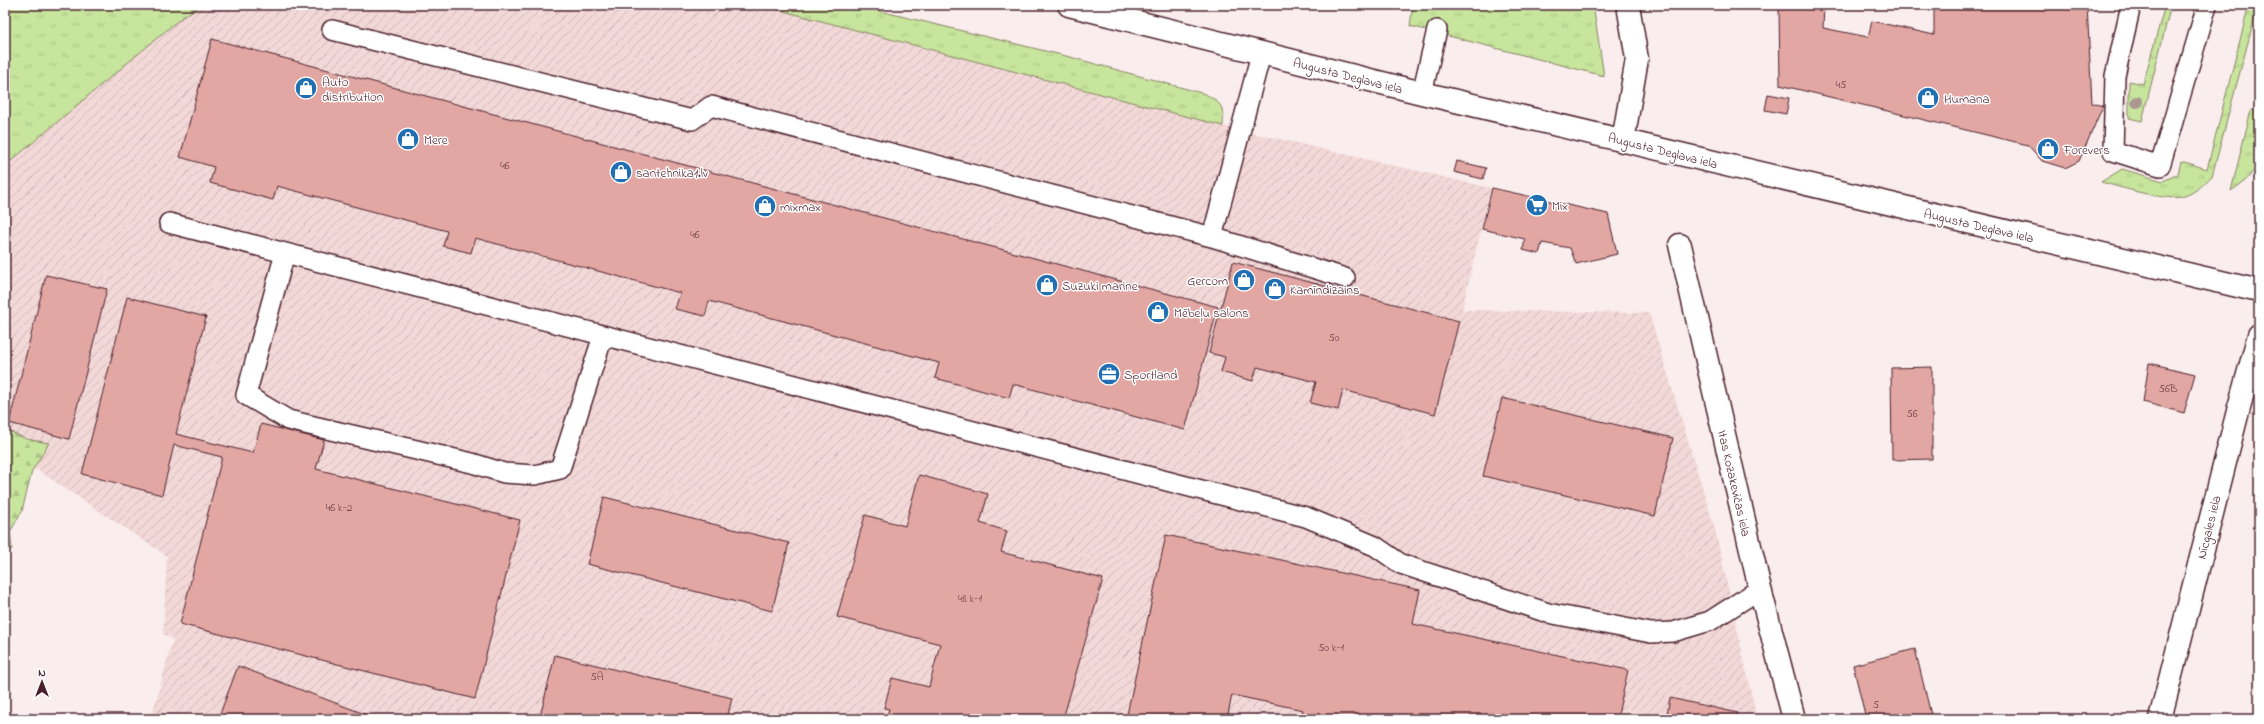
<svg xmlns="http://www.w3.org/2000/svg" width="2264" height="724" font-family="'Indie Flower',sans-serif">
<defs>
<pattern id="industrial-furrows" width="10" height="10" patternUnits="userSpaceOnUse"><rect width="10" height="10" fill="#f2d8d7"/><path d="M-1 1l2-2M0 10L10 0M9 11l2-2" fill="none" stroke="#d1b9b9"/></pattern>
<pattern id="grass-tufts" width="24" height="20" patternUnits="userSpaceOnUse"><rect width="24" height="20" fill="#c7e59c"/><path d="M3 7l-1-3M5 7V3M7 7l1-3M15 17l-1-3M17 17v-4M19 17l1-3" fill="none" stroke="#acc487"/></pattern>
<pattern id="forest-firs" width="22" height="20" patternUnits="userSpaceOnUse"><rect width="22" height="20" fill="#c7e59c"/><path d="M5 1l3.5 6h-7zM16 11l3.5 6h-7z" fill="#acc487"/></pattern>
</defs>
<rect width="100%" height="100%" fill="#f9eded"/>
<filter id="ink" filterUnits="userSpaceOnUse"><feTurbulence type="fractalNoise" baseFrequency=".025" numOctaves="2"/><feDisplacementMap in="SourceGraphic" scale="8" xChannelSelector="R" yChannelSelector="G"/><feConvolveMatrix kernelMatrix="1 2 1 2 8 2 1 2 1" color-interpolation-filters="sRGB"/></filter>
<g filter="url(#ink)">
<path fill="url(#industrial-furrows)" d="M202,5H760L1223,126L1491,188L1462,310L1649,313L1715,529L1757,719H151L173,639L163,634L167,556L36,469L5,485V166L181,18Z"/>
<path fill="url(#grass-tufts)" stroke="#888264" d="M5,5H202L181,18L5,166Z
M760,5H855L1070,57L1205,94C1222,103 1224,107 1223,126Z
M1413,5H1593L1604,76L1410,26Z
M2165,5H2171L2142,121L2129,118V81L2143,84Z
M2249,5H2258L2212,176C2203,185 2194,194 2181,197C2164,201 2120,187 2101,182L2122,169L2163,181L2178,174L2181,161L2207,169Z
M2251,110L2259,112V165L2245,181L2231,191Z"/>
<path fill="url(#forest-firs)" stroke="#888264" d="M5,429L26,439L49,443L32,471L22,511L10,532L12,549L5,550Z"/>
<path fill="#e2a7a3" stroke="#4a1f2b" d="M1779,5H1824L1823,28L1868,37L1872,21L1934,35V5H2087L2092,103L2103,106L2079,161L2065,168L2042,161L2028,145L1780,85Z
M212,39L1218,307L1185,430L1013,384L1009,398L935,378L939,363L709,301L705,316L675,309L680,293L475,238L471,253L443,246L447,231L277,186L273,200L210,183L214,167L180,157Z
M1768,94L1789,98L1786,114L1765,110Z
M1457,161L1486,168L1483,179L1454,172Z
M1492,188L1608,214L1617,254L1576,264L1570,248L1542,243L1539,254L1523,250L1525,239L1482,229Z
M1233,262L1459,321L1435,414L1343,390L1338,410L1310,403L1316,382L1257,367L1253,381L1221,372L1225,357L1209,353Z
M46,275L107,289L69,439L9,423Z
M127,297L206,317L176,434L253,453L261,424L324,440L316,469L520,520L475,699L180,624L222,457L174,445L162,495L82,474Z
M2149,363L2195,374L2184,413L2143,402Z
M1932,367V459L1892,460L1891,368Z
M1502,398L1673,438L1655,516L1483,476Z
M919,475L988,494L980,523L1007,531L1001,552L1103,579L1063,719H886L889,709L884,708L892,678L929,687L940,644L837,617L865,515L905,526Z
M604,497L789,543L772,611L587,564Z
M1166,535L1420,590L1413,624L1628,670L1617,719H1301L1303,710L1232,695L1227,719H1126Z
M1915,649L1932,719H1866L1853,665Z
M555,655L732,698L727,719H550L540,717Z
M238,666L375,718L374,719H218Z
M1670,698L1738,713L1737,719H1666Z
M29,713L46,719H27Z"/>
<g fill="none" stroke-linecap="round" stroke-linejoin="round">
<g stroke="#4a1f2b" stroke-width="22">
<path id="service" d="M2131,5L2115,76L2113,151L2160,166L2207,5
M332,30L692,120L711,106L1212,237L1261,54
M1422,93L1437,30
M169,223L1306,517L1375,546L1401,564L1548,613L1651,633L1673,632L1710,621L1760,589
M1212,237L1345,278
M285,253L246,395L288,420L472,463L504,473L535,475L560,469L603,336"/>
</g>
<g stroke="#4a1f2b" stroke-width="25">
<path id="minor" d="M1623,141L1637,59L1628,5
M1680,245L1760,589L1794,719"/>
</g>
<g stroke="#4a1f2b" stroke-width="25">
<path id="tertiary" d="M2160,719L2239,407L2259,335"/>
</g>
<g stroke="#4a1f2b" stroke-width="25">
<path id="secondary" d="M1069,5L1422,93L2259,291"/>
</g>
<use href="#service" stroke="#fff" stroke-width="19"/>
<use href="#minor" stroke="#fff" stroke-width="22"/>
<use href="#tertiary" stroke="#fff" stroke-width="22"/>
<use href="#secondary" stroke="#fff" stroke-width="22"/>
</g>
<circle fill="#aa9792" cx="2137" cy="102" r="6"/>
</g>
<defs>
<g id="shop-disc" transform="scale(1.15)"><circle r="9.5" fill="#1f6fb2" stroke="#fff"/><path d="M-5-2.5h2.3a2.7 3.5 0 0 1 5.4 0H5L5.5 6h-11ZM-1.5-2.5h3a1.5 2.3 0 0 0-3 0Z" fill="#fff"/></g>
<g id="supermarket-disc" transform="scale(1.15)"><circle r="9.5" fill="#1f6fb2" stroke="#fff"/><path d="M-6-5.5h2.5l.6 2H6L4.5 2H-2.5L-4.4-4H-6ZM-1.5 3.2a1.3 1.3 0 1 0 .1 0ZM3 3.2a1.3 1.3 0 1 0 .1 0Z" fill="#fff"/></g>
<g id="office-disc" transform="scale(1.15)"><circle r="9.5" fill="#1f6fb2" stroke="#fff"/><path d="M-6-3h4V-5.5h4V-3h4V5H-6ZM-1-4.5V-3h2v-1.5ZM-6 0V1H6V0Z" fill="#fff"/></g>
</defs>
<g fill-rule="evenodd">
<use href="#shop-disc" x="306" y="88"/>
<use href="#shop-disc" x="1928" y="98"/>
<use href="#shop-disc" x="408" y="139"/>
<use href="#shop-disc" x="2048" y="149"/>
<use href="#shop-disc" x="621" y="172"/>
<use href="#supermarket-disc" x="1537" y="205"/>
<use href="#shop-disc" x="765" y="206"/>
<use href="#shop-disc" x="1244" y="280"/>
<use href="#shop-disc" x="1047" y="285"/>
<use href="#shop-disc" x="1275" y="289"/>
<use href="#shop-disc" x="1158" y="312"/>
<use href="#office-disc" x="1109" y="374"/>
</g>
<g text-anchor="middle" stroke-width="3" stroke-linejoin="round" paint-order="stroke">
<g font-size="11" fill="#704149">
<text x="1841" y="88">45</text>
<text x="505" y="169">46</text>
<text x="695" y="238">46</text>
<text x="1334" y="341">50</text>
<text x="2168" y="392">56B</text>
<text x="1912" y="417">56</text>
<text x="339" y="511">46 k-2</text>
<text x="970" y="602">48 k-1</text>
<text x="1331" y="651">50 k-1</text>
<text x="597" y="680">5A</text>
<text x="1876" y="708">5</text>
</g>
<g font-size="13" fill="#4a1f2b" stroke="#fff">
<text transform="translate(1348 75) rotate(14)" y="5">Augusta Deglava iela</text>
<text transform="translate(1663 150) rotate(14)" y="5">Augusta Deglava iela</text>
<text transform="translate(1979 225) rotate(13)" y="5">Augusta Deglava iela</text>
<text transform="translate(1735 483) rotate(77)" y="5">Itas Kozakevičas iela</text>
<text transform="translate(2208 527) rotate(-76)" y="5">Nīcgales iela</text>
</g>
<g font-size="13" fill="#4a1f2b" stroke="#fff" text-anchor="start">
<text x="322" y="86">Auto<tspan x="322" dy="15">distribution</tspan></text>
<text x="1944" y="103">Humana</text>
<text x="424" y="144">Mere</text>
<text x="2064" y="154">Forevers</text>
<text x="636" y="177">santehnika1.lv</text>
<text x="1552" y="210">Mix</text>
<text x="780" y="211">mixmax</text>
<text x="1228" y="285" text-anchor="end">Gercom</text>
<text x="1062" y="290">Suzuki marine</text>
<text x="1290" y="294">Kamīndizains</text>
<text x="1174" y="317">Mēbeļu salons</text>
<text x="1124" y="379">Sportland</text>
</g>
</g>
<rect width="2264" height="724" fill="none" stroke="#fff" stroke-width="20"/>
<rect x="10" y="10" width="2244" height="704" fill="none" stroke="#4a1f2b" stroke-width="1.5" filter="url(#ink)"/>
<g transform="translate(42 682)" stroke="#ffffff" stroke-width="3" paint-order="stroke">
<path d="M0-3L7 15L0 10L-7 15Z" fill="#4a1f2b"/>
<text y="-6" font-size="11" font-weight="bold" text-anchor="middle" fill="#4a1f2b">N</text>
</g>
</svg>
